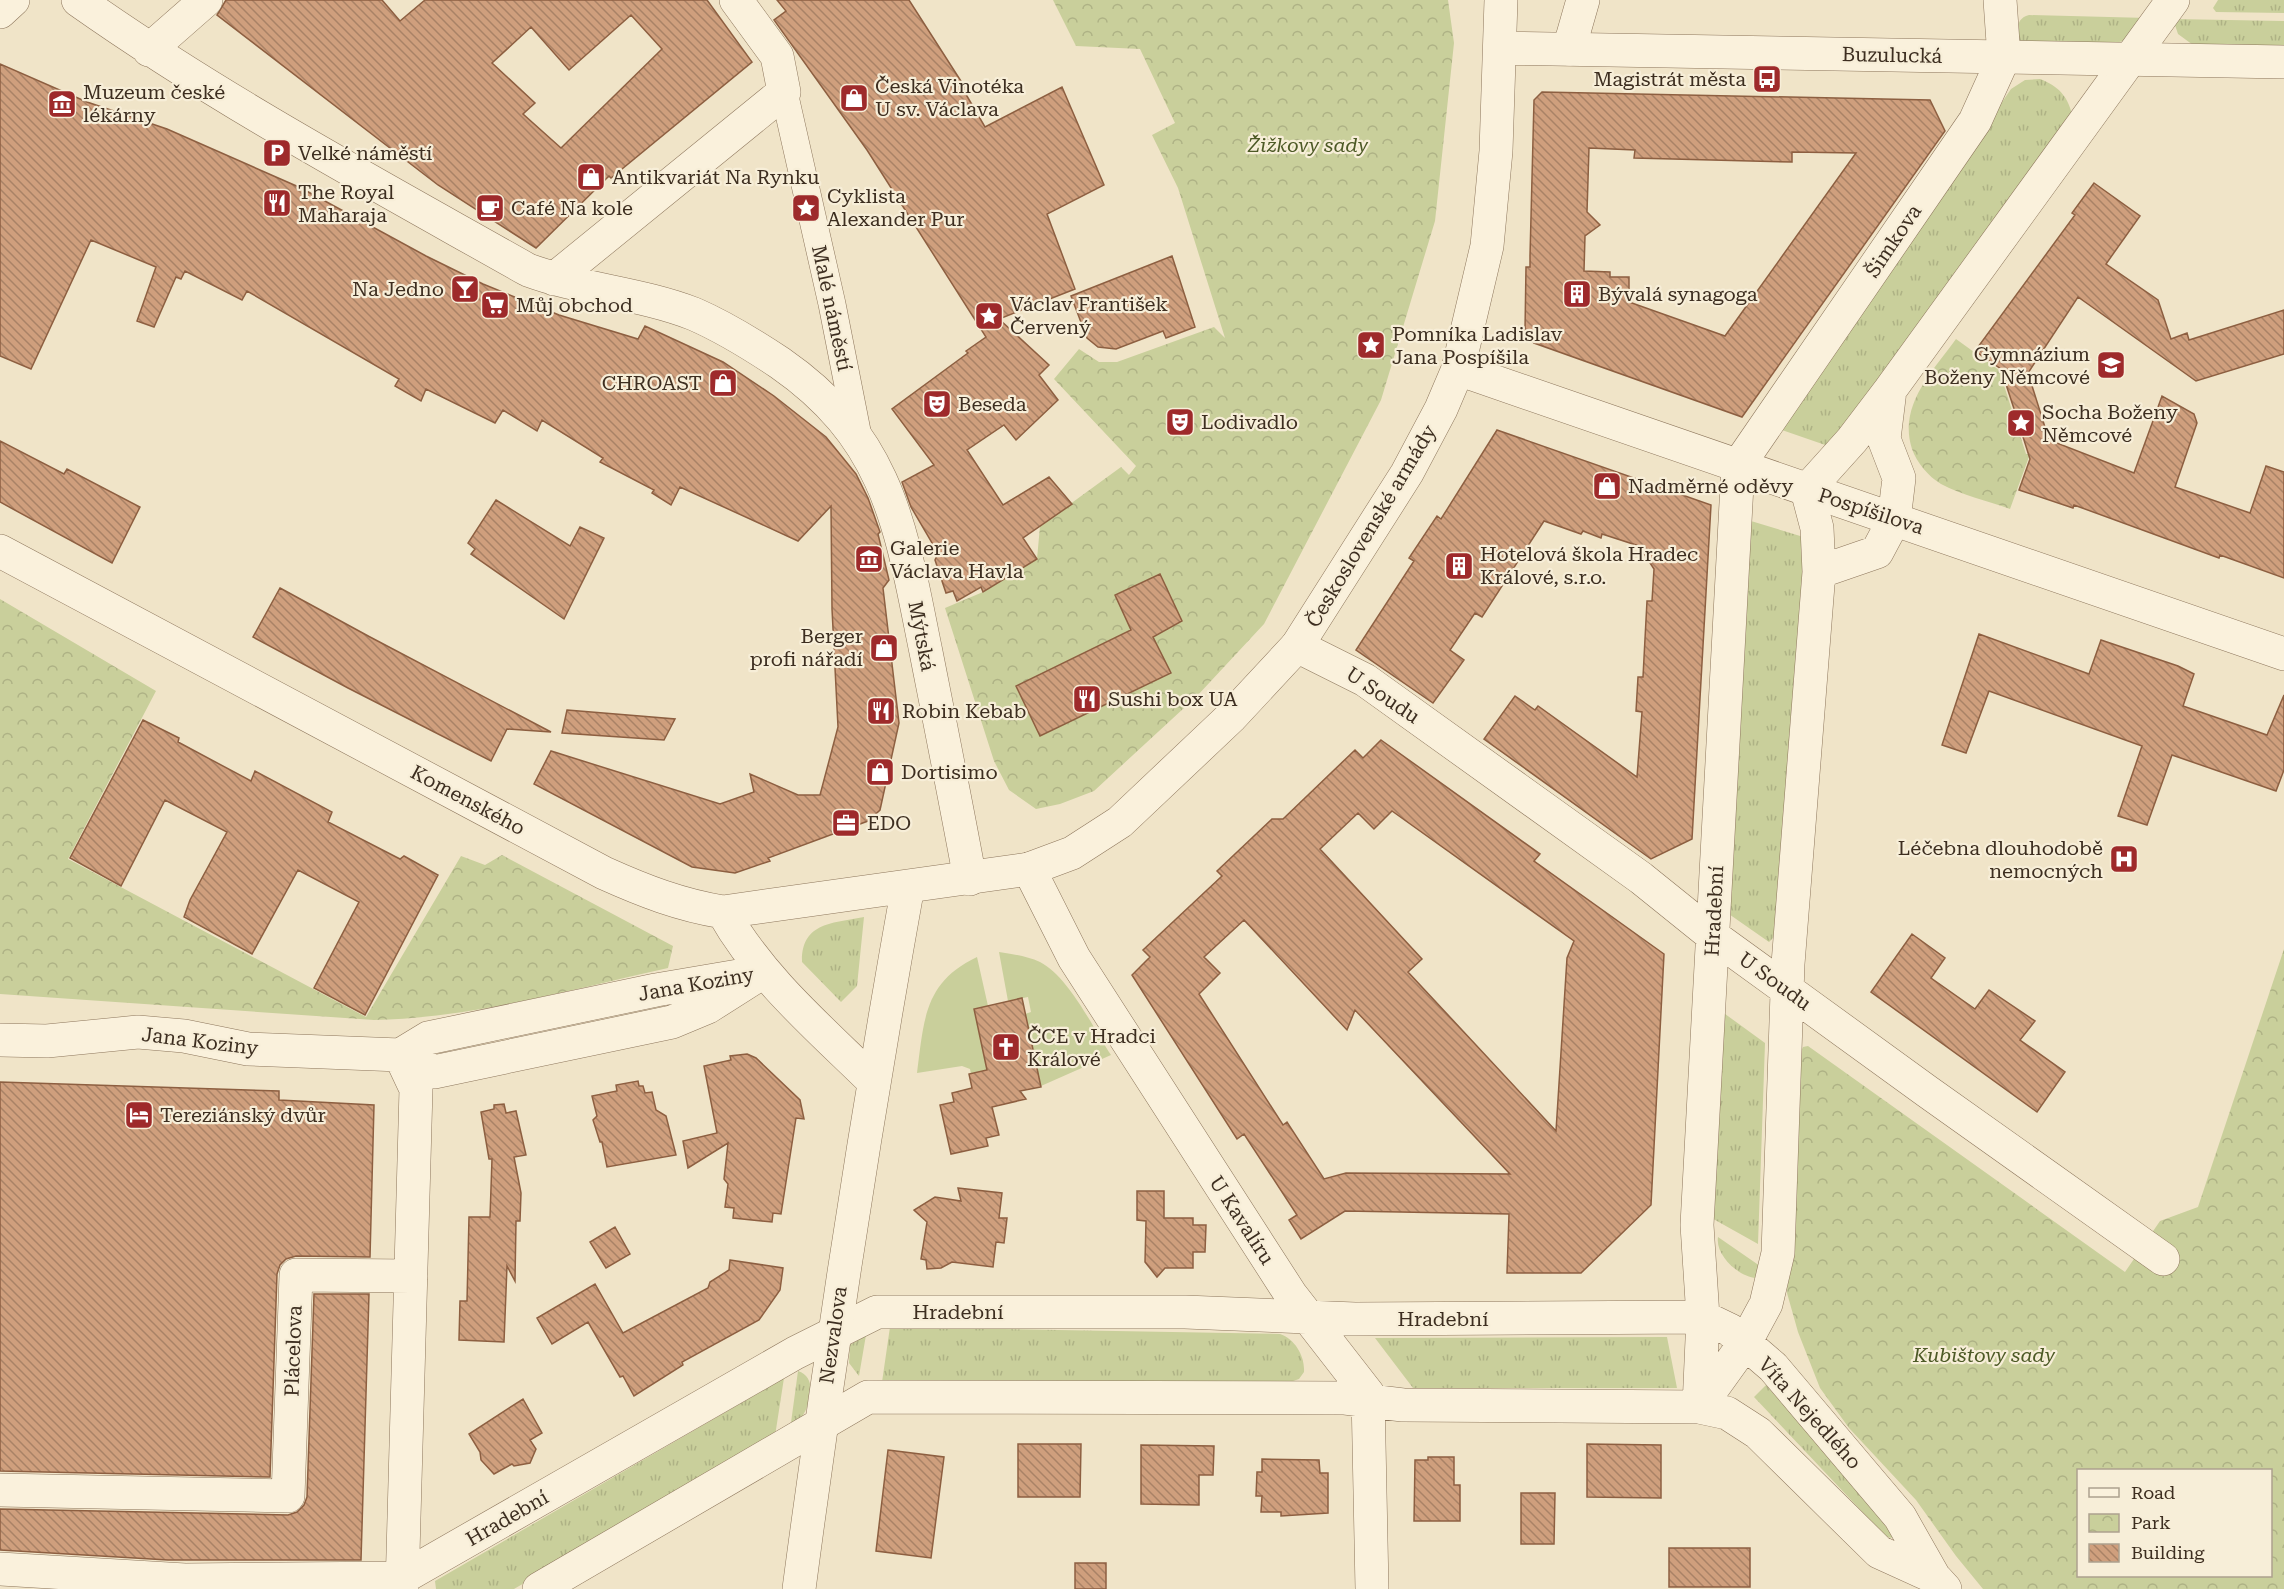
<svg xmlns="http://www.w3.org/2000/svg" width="2284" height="1589" font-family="'Roboto Serif',serif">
<defs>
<pattern id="grass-tufts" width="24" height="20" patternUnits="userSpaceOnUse" patternTransform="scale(1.5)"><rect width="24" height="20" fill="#c9cf9b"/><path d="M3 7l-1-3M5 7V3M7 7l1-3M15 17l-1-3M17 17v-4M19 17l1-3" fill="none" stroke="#aeb285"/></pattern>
<pattern id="park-crowns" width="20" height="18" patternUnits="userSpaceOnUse" patternTransform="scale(1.5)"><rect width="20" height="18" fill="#c9cf9b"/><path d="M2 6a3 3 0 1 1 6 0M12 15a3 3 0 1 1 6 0" fill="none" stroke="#aeb285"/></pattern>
<pattern id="building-back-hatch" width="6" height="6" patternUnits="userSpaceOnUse" patternTransform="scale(1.5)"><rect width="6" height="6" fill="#cf9f7d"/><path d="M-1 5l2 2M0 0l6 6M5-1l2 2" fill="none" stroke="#a98266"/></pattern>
</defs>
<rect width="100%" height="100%" fill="#f0e4c8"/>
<path fill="url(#grass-tufts)" d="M2218,0H2284V13L2216,12L2213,8Z
M2029,15L2148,18L2123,41L2112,44L2019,41C2018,29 2015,19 2029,15Z
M2173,19L2284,21V47L2193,45L2178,34Z
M2040,79C2058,86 2067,95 2072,114L1831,447L1779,429L2011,89L2025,80Z
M1751,521L1810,539L1774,937L1769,942L1726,912Z
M864,917L857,986L841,1002L802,962C801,922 834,923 864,917Z
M1721,1011L1765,1043L1758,1244L1708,1216Z
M1718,1237L1760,1266L1756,1278C1739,1277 1715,1255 1718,1237Z
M890,1327L1280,1334C1295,1339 1305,1356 1304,1372L1299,1379L1293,1381L882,1382Z
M866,1335L859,1376L849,1363L850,1345Z
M1667,1337L1677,1388H1413L1375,1338Z
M798,1371C823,1379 806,1420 790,1430Z
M784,1378L775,1436L514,1589H436L435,1581Z
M1766,1385L1892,1527L1893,1538L1886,1537L1754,1397Z"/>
<path fill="url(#park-crowns)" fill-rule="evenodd" d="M1053,0H1448L1454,43L1435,221L1381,400L1264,624L1197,696L1094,791L1060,804L1036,809L1009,790L994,761L945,608L983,592L1037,559L1040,526L1121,467L1129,475L1136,466L1054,379L1079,349L1099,362H1117L1214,327L1225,338L1178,188L1152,135L1175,123L1140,49L1076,46Z
M1956,339L2003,373L2001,376L2026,454H2030L2010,509C1988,501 1962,495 1941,484C1928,476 1917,463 1912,449C1898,406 1932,372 1956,339Z
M0,599L156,691L68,859L366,1017L461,856L485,865L502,855L673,946L668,968C572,989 474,1018 374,1020L0,994Z
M2284,949V1589H1983L1956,1556L1916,1500L1849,1428L1820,1388L1798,1332L1787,1293L1797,1060L1803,1047L1808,1046L2125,1272L2160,1221L2198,1207ZM2078,1470H2270V1576H2078Z"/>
<path fill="#c9cf9b" d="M999,952C1012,954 1027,956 1040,962C1069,977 1093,1028 1111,1055L1041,1086L1025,1014L1031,1012L1028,997L1008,1001Z
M977,957L988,1006L974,1009L987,1070L971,1074L970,1069L962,1066L917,1073C924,1020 924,982 977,957Z"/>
<path fill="url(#building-back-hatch)" stroke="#8d5f41" stroke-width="1.5" fill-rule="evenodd" d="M226,0H382L400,21L425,0H707L752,62L611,178L609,176L536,248L438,185L217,15ZM631,15L662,49L561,148L523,114L535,103L492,63L531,27L569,70Z
M777,0H909L966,89L964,91L985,127L1062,87L1104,185L1047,214L1075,289L999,319L1049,365L1039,375L1058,400L1016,440L1004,425L967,450L1003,505L1049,477L1072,504L1023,538L1037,559L983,592L981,587L957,601L953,591L946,593L935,560L938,553L911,507L902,482L934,465L892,409L968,353L966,351L986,337L867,150L774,20L786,11Z
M0,64L87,102L167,129L301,188L426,256L483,284L559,315L638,339L645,326L723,362L774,396L826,437L856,474L868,498L880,532L878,534L889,580L883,588L899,723L880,810L868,821L768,858L770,861L735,873L692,867L534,784L551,751L720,804L754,792L750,774L798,795H820L838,727L832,609L831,506L798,541L680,487L671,505L652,493L654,490L600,462L603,458L542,420L537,431L503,410L495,423L426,389L421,401L395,386L399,379L247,291L242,300L185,271L181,279L176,277L154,327L137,321L156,267L91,240L31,369L0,356Z
M1542,92L1930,100L1945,131L1742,417L1534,343L1525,330L1526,267H1530V256L1534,100ZM1589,148L1635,150L1634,158L1792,162V152L1856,153L1725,336L1629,302V277H1610V272L1584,271L1585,236L1600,225L1587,212Z
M2094,183L2140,216L2106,264L2158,300L2171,339L2187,333L2189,340L2284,310V354L2196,381L2078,297L2028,373L2049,440L2134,473L2162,396L2194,414L2197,423L2175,487L2250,513L2266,466L2284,472V578L2220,555L2219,558L2074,505L2073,508L2019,490L2030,459L2018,421L2001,369L1975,351L2075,215L2072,213Z
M1172,256L1195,327L1166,338L1163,331L1116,349L1098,347L1087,338L1071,296Z
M1497,430L1711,505L1692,839L1651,859L1484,739L1515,696L1535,710L1538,706L1637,777L1642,712L1636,711L1638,677H1643L1647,601H1652L1654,569L1639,546L1602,534L1601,538L1583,531L1581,534L1544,521L1482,617L1475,613L1450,650L1464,660L1433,703L1356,650L1414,561L1409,558L1437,516L1441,519Z
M0,441L64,474L67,469L140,507L112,563L0,502Z
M496,500L570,546L580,527L604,538L564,619L471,554L475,549L468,543Z
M1160,574L1182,621L1153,637L1171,673L1040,736L1016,686L1131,630L1115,595Z
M280,588L370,637L551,732L507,729L491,761L348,688L253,637Z
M1979,634L2089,674L2101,640L2178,666L2194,674L2183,706L2267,735L2284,695V770L2276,791L2172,755L2147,825L2118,816L2142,746L1989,691L1966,753L1942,745Z
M567,710L640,716L675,719L664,740L562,733Z
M143,720L179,738L178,742L251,781L255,771L332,812L328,822L400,859L404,856L438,875L365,1015L314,988L359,902L298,870L252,954L184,917L190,900L227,832L165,800L121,886L70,858Z
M1381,740L1540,854L1534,861L1664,954L1651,1205L1581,1273H1507L1509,1214L1345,1211L1301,1239L1289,1220L1297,1215L1244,1134L1237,1139L1132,975L1150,957L1143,950L1222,876L1217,871L1272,819H1283L1355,750L1363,758ZM1392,811L1574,941L1567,958L1556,1131L1408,972L1422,959L1320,849L1358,813L1374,829ZM1244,920L1347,1030L1355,1010L1510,1174L1346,1173L1324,1179L1287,1122L1283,1125L1199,994L1220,973L1204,957Z
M1912,934L1945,958L1931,978L1975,1009L1989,990L2035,1021L2020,1040L2065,1072L2037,1112L1871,992Z
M1022,998L1041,1087L1020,1091L1026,1099L992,1107L999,1135L986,1138L988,1146L951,1154L940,1105L954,1102L952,1093L972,1088L969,1074L987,1070L974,1009Z
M747,1054L756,1058L800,1100L804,1119L796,1118L781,1214L773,1213L772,1222L733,1218L734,1208L725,1207L728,1184L724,1179L728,1143L688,1168L683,1141L717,1133L704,1066L731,1060L730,1056Z
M638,1081L639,1086H643L645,1093L652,1092L656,1110L666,1116L676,1155L607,1167L602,1142H600L593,1120L597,1116L592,1096L617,1091L616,1085Z
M0,1082L279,1091V1100L374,1105L370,1257L296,1256L286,1259L280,1265L277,1274L270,1477L0,1471Z
M504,1104L506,1113L516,1111L526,1155L514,1157L521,1193L520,1221H516L515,1281L507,1266L504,1342L459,1340L460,1301H467L469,1217H490L492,1159H489L481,1112L494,1109V1105Z
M958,1188L1002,1193L999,1218H1007L1004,1243L996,1242L993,1267L952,1262L941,1268L927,1269L926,1260L921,1259L927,1222L914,1210L935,1197L961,1201Z
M1137,1191H1164V1218H1193V1225H1206L1205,1252H1193V1268H1165L1157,1277L1145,1262L1146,1221L1137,1220Z
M615,1227L630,1254L606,1268L590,1242Z
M730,1260L783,1268L780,1290L759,1320L682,1362L683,1365L634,1396L623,1376L620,1377L588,1322L552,1344L537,1318L595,1284L623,1333L708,1288L710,1282L729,1270Z
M314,1294H369L361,1560H168L0,1550V1509L288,1515L297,1512L304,1505L307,1497Z
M523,1399L542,1433L530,1440L536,1449L530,1463L514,1466L512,1464L494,1474L481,1460L480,1452L469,1434Z
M1018,1444H1081L1080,1497H1018Z
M1587,1444L1661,1445V1498L1587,1497Z
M1141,1445L1214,1446L1213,1475H1199V1505L1141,1504Z
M888,1450L944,1457L931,1558L876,1551Z
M1428,1457H1454V1485H1460V1521H1414L1415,1460H1428Z
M1262,1459L1319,1460L1320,1473H1328V1513L1281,1516V1512H1261L1262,1496H1256L1257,1472H1262Z
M1521,1493H1555L1554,1544H1521Z
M1669,1548H1750V1587H1669Z
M1075,1563H1106V1589H1075Z"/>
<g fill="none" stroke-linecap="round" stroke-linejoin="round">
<g stroke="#8d765c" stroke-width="28">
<path id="pedestrian" d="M784,92L832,304L858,436"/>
</g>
<g stroke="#8d765c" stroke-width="34">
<path id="minor" d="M78,0C221,101 376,184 528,270C582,290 640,293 694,314C724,327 753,345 780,363C891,440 901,530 926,652C941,728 956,803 970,879
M0,12L13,0
M1569,49L1583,0
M149,50L206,0
M554,279L784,92L777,56L736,0
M1819,572L1877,552L1894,520L1899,478L1884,439L1890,390
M1297,646L1365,680L1641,878L1713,936L1928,1092L2163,1259
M1029,869L1074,958L1291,1295L1368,1394L1372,1589
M0,1040L47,1041L138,1032L184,1036L248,1049L400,1055L434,1072L672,1022L708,1007L763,972
M400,1055L416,1089L402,1589
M400,1055L428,1038L656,990L750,974
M1699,1407L1745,1343L1766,1304L1778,1253L1788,964L1819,572L1817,528L1807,490L1852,440L1890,390L2173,0
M1699,1407L1703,1317L1697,1225L1738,466L1975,121L2004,57L2000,0
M0,1490L288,1496L296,1275L411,1276
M0,1569L185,1580L402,1578L795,1353L877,1312H1185L1355,1319L1703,1317L1730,1330L1773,1367L1900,1517L1934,1577L1945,1589
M539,1589L868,1397L1345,1398L1403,1405L1699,1407L1727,1413L1758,1433L1879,1552L1934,1577"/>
</g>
<g stroke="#8d765c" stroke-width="34">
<path id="tertiary" d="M1500,48L2284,62
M1458,369L2284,654
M0,551L604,873C644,891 680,905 723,912L1029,869L1072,853L1120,822L1231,717L1297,646L1407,473L1441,409L1458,369L1487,246L1496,151L1501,0
M723,912C760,978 819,1028 873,1081
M799,1589C830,1354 866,1120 908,886"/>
</g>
<use href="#pedestrian" stroke="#faf1dc" stroke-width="27"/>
<use href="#minor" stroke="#faf1dc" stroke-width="33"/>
<use href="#tertiary" stroke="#faf1dc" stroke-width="33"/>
</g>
<defs>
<g id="bus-square" transform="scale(1.5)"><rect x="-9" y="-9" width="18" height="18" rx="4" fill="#9e2a2b" stroke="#f7eed8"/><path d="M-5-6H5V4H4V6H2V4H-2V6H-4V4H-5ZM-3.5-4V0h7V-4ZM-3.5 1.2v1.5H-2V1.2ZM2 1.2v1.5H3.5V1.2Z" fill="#fff"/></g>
<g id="shop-square" transform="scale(1.5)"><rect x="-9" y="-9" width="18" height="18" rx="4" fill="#9e2a2b" stroke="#f7eed8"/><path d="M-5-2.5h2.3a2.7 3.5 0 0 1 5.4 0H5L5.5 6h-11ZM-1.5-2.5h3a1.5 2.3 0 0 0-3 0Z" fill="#fff"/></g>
<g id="museum-square" transform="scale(1.5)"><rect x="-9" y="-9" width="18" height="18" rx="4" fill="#9e2a2b" stroke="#f7eed8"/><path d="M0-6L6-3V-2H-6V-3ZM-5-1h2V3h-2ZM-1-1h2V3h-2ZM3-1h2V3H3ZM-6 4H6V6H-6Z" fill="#fff"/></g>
<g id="parking-square" transform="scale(1.5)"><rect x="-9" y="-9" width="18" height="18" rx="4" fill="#9e2a2b" stroke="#f7eed8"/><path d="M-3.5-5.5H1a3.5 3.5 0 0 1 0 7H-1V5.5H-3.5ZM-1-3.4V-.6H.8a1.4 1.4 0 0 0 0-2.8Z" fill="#fff"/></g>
<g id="restaurant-square" transform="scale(1.5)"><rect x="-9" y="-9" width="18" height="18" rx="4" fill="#9e2a2b" stroke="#f7eed8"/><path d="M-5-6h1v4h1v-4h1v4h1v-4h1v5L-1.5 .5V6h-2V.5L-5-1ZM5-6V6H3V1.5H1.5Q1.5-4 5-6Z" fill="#fff"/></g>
<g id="cafe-square" transform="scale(1.5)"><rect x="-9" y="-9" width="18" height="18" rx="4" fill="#9e2a2b" stroke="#f7eed8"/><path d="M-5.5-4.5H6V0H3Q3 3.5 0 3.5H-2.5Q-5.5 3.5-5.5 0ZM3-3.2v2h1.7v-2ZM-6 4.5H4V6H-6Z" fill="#fff"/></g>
<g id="sight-square" transform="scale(1.5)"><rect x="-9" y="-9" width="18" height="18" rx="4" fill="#9e2a2b" stroke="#f7eed8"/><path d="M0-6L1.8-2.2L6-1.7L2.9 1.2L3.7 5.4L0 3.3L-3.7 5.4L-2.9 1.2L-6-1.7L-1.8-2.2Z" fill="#fff"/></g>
<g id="bar-square" transform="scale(1.5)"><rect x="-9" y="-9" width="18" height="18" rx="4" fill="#9e2a2b" stroke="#f7eed8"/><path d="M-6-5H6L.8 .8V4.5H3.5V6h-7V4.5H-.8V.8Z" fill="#fff"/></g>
<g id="building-square" transform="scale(1.5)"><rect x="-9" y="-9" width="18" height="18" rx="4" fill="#9e2a2b" stroke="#f7eed8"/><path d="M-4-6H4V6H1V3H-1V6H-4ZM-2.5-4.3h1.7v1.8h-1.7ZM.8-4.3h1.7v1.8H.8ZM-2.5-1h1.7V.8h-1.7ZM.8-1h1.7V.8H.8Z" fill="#fff"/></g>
<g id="supermarket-square" transform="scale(1.5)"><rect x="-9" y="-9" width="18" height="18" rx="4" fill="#9e2a2b" stroke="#f7eed8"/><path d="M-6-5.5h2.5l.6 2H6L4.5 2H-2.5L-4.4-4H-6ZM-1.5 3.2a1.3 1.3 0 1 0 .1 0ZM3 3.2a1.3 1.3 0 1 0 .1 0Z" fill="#fff"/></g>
<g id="university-square" transform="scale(1.5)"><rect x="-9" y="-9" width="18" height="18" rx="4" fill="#9e2a2b" stroke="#f7eed8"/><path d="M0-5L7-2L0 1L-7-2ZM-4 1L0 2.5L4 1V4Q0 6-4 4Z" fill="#fff"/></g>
<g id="theatre-square" transform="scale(1.5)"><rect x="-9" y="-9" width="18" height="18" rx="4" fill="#9e2a2b" stroke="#f7eed8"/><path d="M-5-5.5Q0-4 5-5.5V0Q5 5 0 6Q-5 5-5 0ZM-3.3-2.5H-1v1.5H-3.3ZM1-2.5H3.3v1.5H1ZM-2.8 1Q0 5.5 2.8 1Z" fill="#fff"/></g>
<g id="office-square" transform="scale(1.5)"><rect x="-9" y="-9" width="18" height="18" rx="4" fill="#9e2a2b" stroke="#f7eed8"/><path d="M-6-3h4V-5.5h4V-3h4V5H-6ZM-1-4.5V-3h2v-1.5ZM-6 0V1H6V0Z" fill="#fff"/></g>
<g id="hospital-square" transform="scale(1.5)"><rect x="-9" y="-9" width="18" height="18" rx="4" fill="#9e2a2b" stroke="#f7eed8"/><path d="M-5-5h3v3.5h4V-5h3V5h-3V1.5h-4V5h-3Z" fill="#fff"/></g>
<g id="church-square" transform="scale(1.5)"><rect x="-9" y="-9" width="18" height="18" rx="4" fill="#9e2a2b" stroke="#f7eed8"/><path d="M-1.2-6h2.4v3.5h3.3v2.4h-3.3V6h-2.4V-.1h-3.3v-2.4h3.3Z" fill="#fff"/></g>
<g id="hotel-square" transform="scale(1.5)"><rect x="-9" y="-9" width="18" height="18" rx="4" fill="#9e2a2b" stroke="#f7eed8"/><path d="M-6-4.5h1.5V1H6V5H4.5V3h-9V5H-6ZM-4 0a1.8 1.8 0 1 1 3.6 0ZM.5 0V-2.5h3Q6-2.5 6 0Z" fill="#fff"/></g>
</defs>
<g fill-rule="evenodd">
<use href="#bus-square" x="1767" y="79"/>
<use href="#shop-square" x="854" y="98"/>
<use href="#museum-square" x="62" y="104"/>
<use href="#parking-square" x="277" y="153"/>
<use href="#shop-square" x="591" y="177"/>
<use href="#restaurant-square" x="277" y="203"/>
<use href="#cafe-square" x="490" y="208"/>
<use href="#sight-square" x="806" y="208"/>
<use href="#bar-square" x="465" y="289"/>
<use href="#building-square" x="1577" y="294"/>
<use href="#supermarket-square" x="495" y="305"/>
<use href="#sight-square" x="989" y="316"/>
<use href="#sight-square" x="1371" y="345"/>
<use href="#university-square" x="2111" y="365"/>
<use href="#shop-square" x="723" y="383"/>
<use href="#theatre-square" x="937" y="404"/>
<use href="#theatre-square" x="1180" y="422"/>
<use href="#sight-square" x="2021" y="423"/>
<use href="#shop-square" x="1607" y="486"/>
<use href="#museum-square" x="869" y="559"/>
<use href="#building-square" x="1459" y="566"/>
<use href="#shop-square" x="884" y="648"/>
<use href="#restaurant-square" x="1087" y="699"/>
<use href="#restaurant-square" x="881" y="711"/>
<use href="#shop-square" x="880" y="772"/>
<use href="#office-square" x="846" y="823"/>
<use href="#hospital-square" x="2124" y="859"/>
<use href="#church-square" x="1006" y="1047"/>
<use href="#hotel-square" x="139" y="1115"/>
</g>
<g text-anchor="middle" stroke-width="4.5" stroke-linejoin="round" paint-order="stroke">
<g font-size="20" fill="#3d2e20" stroke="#f7eed8">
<text transform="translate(1892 55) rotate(1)" y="7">Buzulucká</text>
<text transform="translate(1893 241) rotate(-56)" y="7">Šimkova</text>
<text transform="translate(832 308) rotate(78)" y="7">Malé náměstí</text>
<text transform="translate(1871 511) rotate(18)" y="7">Pospíšilova</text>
<text transform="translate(1371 526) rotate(-59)" y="7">Československé armády</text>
<text transform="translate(922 636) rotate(79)" y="7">Mýtská</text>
<text transform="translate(1383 695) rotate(34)" y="7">U Soudu</text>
<text transform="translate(468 800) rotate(28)" y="7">Komenského</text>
<text transform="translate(1714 911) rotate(-87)" y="7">Hradební</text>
<text transform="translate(1775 981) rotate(36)" y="7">U Soudu</text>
<text transform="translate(696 984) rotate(-10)" y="7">Jana Koziny</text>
<text transform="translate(200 1041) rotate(7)" y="7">Jana Koziny</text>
<text transform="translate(1242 1220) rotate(57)" y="7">U Kavalíru</text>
<text x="958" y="1319">Hradební</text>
<text x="1443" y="1326">Hradební</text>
<text transform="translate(833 1335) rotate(-82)" y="7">Nezvalova</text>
<text transform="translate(293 1351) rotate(-88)" y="7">Plácelova</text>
<text transform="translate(1810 1413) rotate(48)" y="7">Víta Nejedlého</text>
<text transform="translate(507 1518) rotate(-30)" y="7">Hradební</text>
</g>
<g font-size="20" fill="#3d2e20" stroke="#f7eed8" text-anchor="start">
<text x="1746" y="86" text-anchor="end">Magistrát města</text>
<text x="875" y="93">Česká Vinotéka<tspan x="875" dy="23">U sv. Václava</tspan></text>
<text x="83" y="99">Muzeum české<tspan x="83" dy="23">lékárny</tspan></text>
<text x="298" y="160">Velké náměstí</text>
<text x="612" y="184">Antikvariát Na Rynku</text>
<text x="298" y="199">The Royal<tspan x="298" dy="23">Maharaja</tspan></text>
<text x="827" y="203">Cyklista<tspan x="827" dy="23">Alexander Pur</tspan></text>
<text x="511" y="215">Café Na kole</text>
<text x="444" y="296" text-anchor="end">Na Jedno</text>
<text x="1598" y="301">Bývalá synagoga</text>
<text x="1010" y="311">Václav František<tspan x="1010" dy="23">Červený</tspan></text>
<text x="516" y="312">Můj obchod</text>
<text x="1392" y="341">Pomníka Ladislav<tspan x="1392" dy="23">Jana Pospíšila</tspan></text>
<text x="2090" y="361" text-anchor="end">Gymnázium<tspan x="2090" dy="23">Boženy Němcové</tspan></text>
<text x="702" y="390" text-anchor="end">CHROAST</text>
<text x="958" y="411">Beseda</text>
<text x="2042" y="419">Socha Boženy<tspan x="2042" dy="23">Němcové</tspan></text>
<text x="1201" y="429">Lodivadlo</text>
<text x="1628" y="493">Nadměrné oděvy</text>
<text x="890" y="555">Galerie<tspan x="890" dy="23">Václava Havla</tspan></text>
<text x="1480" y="561">Hotelová škola Hradec<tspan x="1480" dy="23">Králové, s.r.o.</tspan></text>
<text x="863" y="643" text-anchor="end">Berger<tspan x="863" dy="23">profi nářadí</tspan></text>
<text x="1108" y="706">Sushi box UA</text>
<text x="902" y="718">Robin Kebab</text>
<text x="901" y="779">Dortisimo</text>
<text x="867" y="830">EDO</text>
<text x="2103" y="855" text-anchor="end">Léčebna dlouhodobě<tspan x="2103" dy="23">nemocných</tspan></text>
<text x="1027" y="1043">ČCE v Hradci<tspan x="1027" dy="23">Králové</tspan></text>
<text x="160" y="1122">Tereziánský dvůr</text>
</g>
<g font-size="20" font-style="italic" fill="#4d5a26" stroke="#f7eed8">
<text x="1308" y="152">Žižkovy sady</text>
<text x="1984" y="1362">Kubištovy sady</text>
</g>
</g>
<rect x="2077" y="1469" width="195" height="108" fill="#f7eed8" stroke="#ada18e" stroke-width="1.5"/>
<rect x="2089" y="1488" width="30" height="9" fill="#faf1dc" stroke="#ada18e" stroke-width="1.5"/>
<text x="2131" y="1499" font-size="18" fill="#3d2e20">Road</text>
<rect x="2089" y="1514" width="30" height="18" fill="url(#park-crowns)" stroke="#ada18e" stroke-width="1.5"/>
<text x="2131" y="1529" font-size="18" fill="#3d2e20">Park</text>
<rect x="2089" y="1544" width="30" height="18" fill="url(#building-back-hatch)" stroke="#ada18e" stroke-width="1.5"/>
<text x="2131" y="1559" font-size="18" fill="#3d2e20">Building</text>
</svg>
